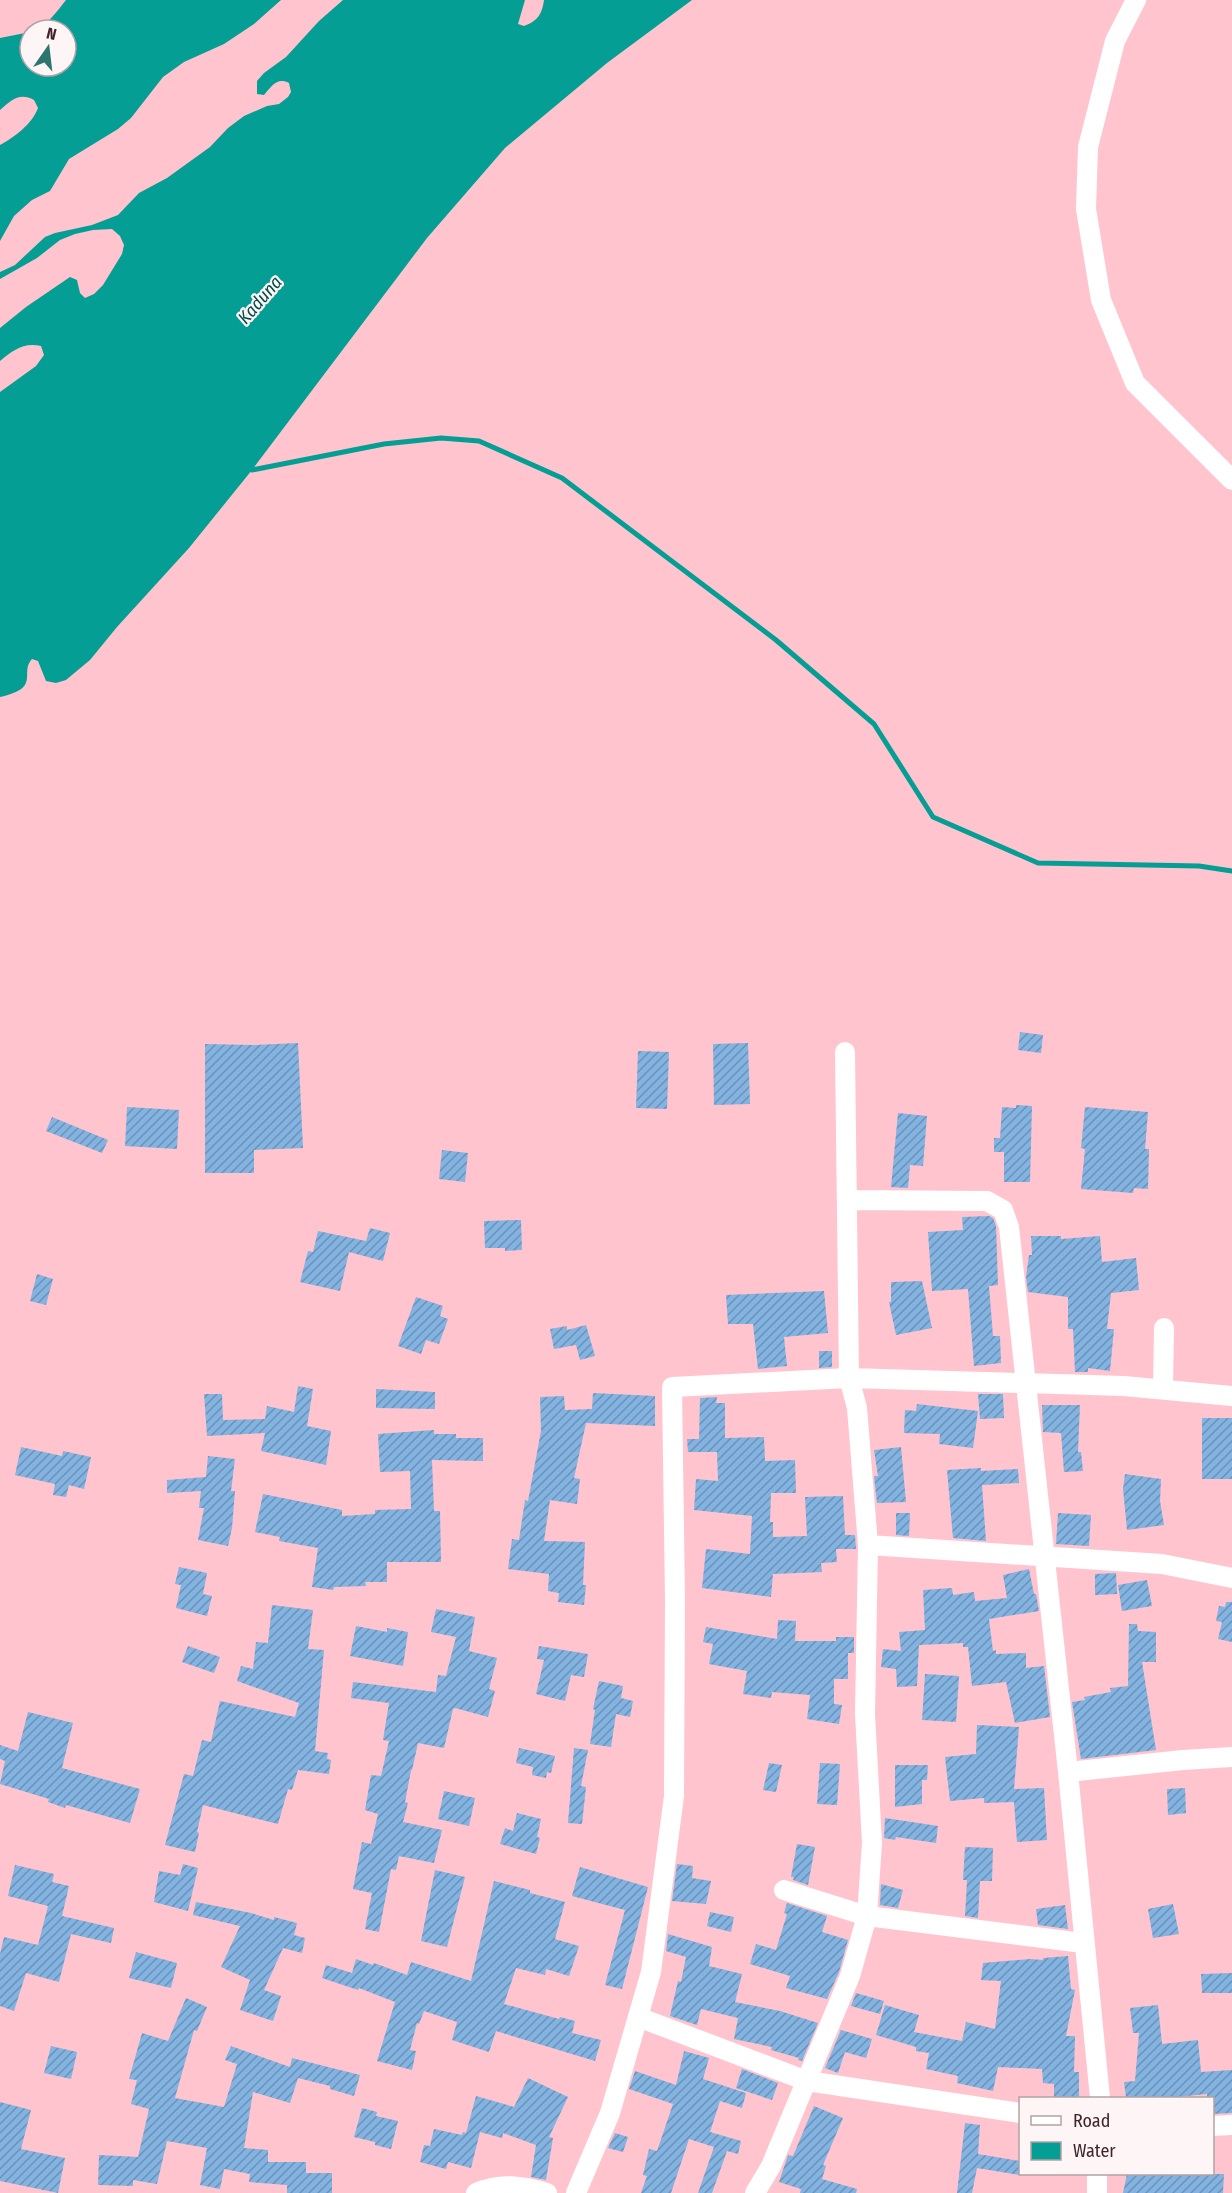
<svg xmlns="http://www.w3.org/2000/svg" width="1232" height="2193" font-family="'Fira Sans Condensed',sans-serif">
<defs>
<pattern id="building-hatch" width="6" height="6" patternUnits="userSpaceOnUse" patternTransform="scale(1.5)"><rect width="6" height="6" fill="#82b3e1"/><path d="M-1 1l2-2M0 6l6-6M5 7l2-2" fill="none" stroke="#6c91b7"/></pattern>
</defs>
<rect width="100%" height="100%" fill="#ffc4ce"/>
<path fill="#049e94" d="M66,0H281L254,24L224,44L184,62L163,77L131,118L118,129L69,159L50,191L32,200L14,216L0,241V145C15,137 32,124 38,108L34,100C20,92 11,100 0,110V38L30,32V66H66V30H34C48,25 57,11 66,0Z
M343,0H525L518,24L524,26C538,21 542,14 544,0H692L607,63L505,148L427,238L252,470L189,548L117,627L90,660L66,680L56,683L46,681L38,661L32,659C19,673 42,688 0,697V392L36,366L44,355L41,346C24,342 13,350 0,361V328L26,307L70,277L77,280L80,293L85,298L94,294L103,285L122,254L124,245L120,236L112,229L93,230L75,234L60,240L37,258L0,279V272L15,265L45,237L55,233L92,225L118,215L139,193L167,178L210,147L228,128L244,116L267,106L279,104L288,97L291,92L289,83C277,77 272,86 264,95L257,94V81L264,73L286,57L319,21Z"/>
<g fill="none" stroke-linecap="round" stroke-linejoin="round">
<path stroke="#049e94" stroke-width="5" d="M245,467L252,470L384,444L441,438L479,441L562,478L776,640L874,724L933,817L1038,863L1199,866L1232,871"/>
</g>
<path fill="url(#building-hatch)" d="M1020,1032L1043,1035L1041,1053L1018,1050Z
M298,1043L303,1148L254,1150V1173H205V1044L254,1045Z
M748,1043L750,1104L714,1105L713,1044Z
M638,1051L669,1052L667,1109L636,1108Z
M1016,1105L1032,1106L1030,1182H1004V1152H994V1138H1000L1002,1107L1016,1108Z
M127,1107L179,1110L177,1149L125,1146Z
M1085,1107L1148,1112L1145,1149H1149L1148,1189L1134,1188L1133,1193L1081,1189L1085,1149L1081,1148Z
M898,1113L927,1116L923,1166L910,1165L908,1188L891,1187Z
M52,1117L108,1140L102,1153L46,1131Z
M442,1150L468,1153L465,1182L439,1179Z
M989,1216L993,1218L996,1226L998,1285L989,1286L993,1336H1000L1001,1363L974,1366L968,1289L932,1291L928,1232L963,1230L962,1217Z
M521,1220L522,1250L505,1251V1248H485L484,1221Z
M370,1228L390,1233L383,1261L349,1252L340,1291L300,1282L308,1251L313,1252L318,1231L366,1241Z
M1031,1236H1061V1239L1100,1236L1102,1262L1136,1258L1139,1290L1111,1293L1107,1329H1114L1110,1371L1088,1368V1372H1075L1073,1329H1068V1297L1028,1292L1026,1277L1029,1255H1032Z
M37,1274L53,1279L46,1305L30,1301Z
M922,1281L932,1328L896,1335L889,1302H891V1282Z
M824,1291L828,1333L784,1337L787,1366L758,1369L753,1324H728L726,1295Z
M416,1297L443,1306L440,1316L448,1319L439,1344L426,1340L421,1354L398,1346Z
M586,1325L595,1356L580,1360L576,1345L554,1349L550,1329L567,1326V1330Z
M819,1351H832V1367L819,1368Z
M298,1386L313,1389L307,1426L331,1431L326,1465L261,1451L265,1433L207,1436L204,1394H222L223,1420L265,1419L267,1406L294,1412Z
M376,1389L435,1392V1409L376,1408Z
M593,1393L655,1396V1426L586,1423L574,1478L580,1479L577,1504L550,1500L544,1541L585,1542L583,1585H586L584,1605L558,1602L559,1593L548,1591L549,1574L508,1569L512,1539L519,1540L525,1500L528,1501L541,1431L540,1397L564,1396L565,1410L592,1409Z
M978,1394H1003L1004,1418L980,1419Z
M717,1397L716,1403H725V1438L764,1437L765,1461L795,1460L796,1493H771L770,1522H773V1537L807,1536L805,1497L843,1496L845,1535H855L856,1549H836L837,1562L821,1563L822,1572L773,1574L771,1597L702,1588L706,1549L750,1554L752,1516L694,1510L696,1479L718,1481L717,1452H688L687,1439H699L700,1398Z
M917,1404L978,1411L973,1448L939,1444L940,1434L904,1433L905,1410L916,1411Z
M1042,1405H1080L1078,1452H1081L1083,1471L1064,1472L1061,1433L1043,1432Z
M1202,1418H1232V1479H1202Z
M434,1430V1434H456V1438H483V1461L432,1460L434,1511H440L441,1562H387V1582H365L366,1586L334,1587L333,1590L312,1587L318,1548L279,1541L280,1537L255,1532L263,1494L342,1510V1516L375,1514V1510L411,1509L410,1471L380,1472L378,1434Z
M21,1447L62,1456L63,1451L91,1457L84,1489L69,1485L66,1497L53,1495L55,1484L15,1475Z
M901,1447L906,1502L877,1503L874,1476H878L874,1450Z
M208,1456L235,1459L231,1491H235L232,1528L228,1546L198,1540L204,1508H199L201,1491L167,1493V1480L206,1477Z
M981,1468V1471L1018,1469L1019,1483L982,1485L986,1541L953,1538L947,1470Z
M1125,1474L1161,1479L1160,1501L1164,1525L1127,1530L1123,1489Z
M896,1513H910L909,1536L896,1535Z
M1058,1513L1091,1515L1089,1546L1056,1544Z
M179,1567L207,1573L203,1594L212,1596L207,1616L176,1608L181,1585L175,1584Z
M1029,1569L1034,1594H1036L1039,1611L989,1619L993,1651L996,1650V1654L1026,1653V1668L1044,1666L1050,1717L1015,1723L1006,1682L972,1686L968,1647H963V1643L919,1645L917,1686L897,1687L896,1669L881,1667L883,1649L901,1651L899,1632L925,1630L923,1590L952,1588L953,1595L974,1592L975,1601L1007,1598L1003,1575Z
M1116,1573L1117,1594L1095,1595V1574Z
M1147,1580L1152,1606L1122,1611L1118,1585Z
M1226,1602H1232V1642L1218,1639L1222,1622L1216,1621L1219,1606L1225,1607Z
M272,1605L313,1610L308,1649L324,1650L315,1751L328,1753L327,1759L331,1760L329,1774L298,1770L292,1790L288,1789L278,1824L203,1805L197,1832L199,1833L195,1852L165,1845L184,1774L193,1776L202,1740L211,1742L220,1701L295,1717L299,1703L237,1681L241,1666L253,1669L256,1642L268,1643Z
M436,1609L475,1617L469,1651L497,1658L489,1689L495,1691L488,1717L455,1708L453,1709L444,1748L418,1743L412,1770H411L405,1802L408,1803L403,1822L442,1830L434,1863L399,1856L396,1870L391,1869L379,1932L365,1929L372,1893L353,1889L362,1842L371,1844L378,1814L365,1810L371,1775L381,1776L389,1741L383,1740L389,1703L351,1698L353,1682L436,1692L438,1675L446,1676L456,1637L431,1632Z
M778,1620L796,1621L795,1641H836V1637H854V1653H848V1679H834V1704L842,1705L839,1724L807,1719L810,1695L772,1692L771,1698L743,1694L747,1671L709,1664L713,1644L703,1642L706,1627L777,1639Z
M1129,1624H1137L1138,1631L1156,1632V1662H1142L1156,1750L1081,1759L1072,1702L1085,1700L1084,1697L1111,1692L1110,1688L1128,1686Z
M356,1626L387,1632V1628L408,1632L403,1666L350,1656Z
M188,1646L220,1657L214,1673L182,1662Z
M539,1646L588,1654L584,1677L571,1675L565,1701L536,1694L544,1660L537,1659Z
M925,1674L959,1676L956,1722L922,1720Z
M599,1681L623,1686L621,1698L633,1701L630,1717L616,1714L611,1747L590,1744L595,1710L593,1709Z
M28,1712L73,1723L62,1768L140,1789L130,1823L66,1805L65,1808L48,1802L49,1799L0,1784L5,1761L0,1759V1745L18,1751Z
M977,1725L1019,1727L1014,1789L1044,1788L1047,1840L1017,1842L1014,1802L984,1803V1798L950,1801L945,1757L976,1754Z
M519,1748L555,1756L551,1773L547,1772L546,1778L532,1775L533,1767L516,1763Z
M574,1748L588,1750L581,1786L586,1787L582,1824L568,1823Z
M769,1763L782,1765L776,1792L763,1790Z
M820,1763L840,1764L837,1805L817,1804Z
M895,1765H928L927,1780H922V1804L895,1807Z
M1185,1788L1186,1813L1168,1815L1167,1789Z
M444,1791L475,1798L469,1826L438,1819Z
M517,1813L541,1819L537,1837L540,1838L536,1854L500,1844L505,1828L513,1831Z
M885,1818L938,1826L936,1843L896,1837L895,1840L884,1838Z
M797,1844L815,1847L808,1885L793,1880L794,1877H791Z
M965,1847L993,1848L992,1881H980L978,1918L965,1916L967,1880H963Z
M183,1864L198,1868L188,1911L154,1902L159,1871L180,1875Z
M677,1864L693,1866L692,1878L711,1881L706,1904L672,1901Z
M15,1865L54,1874L52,1882L69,1886L62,1916L114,1928L111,1943L71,1934L59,1982L26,1973L14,2011L0,2006V1954L4,1937L38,1945L48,1906L8,1896Z
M580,1867L648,1887L622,1989L605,1985L625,1910L572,1896Z
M435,1870L465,1877L447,1947L421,1941Z
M494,1881L530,1890V1893L565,1902L555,1939L579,1946L569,1976L546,1969L545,1975L516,1968L504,2004L559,2019L560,2017L575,2021L572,2033L601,2040L595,2061L496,2031L489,2052L452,2040L457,2022L424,2011L419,2024L417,2023L410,2050L416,2051L412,2070L377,2061L395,2002L359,1988L358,1990L322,1978L326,1965L352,1973L356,1959L373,1965L374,1963L407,1975L411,1962L471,1981Z
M881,1884L903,1890L898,1908L880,1905Z
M196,1902L251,1913L274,1920V1917L297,1923L294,1935L305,1938L302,1953L283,1948L264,1990L281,1996L273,2021L240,2010L250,1980L221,1967L240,1926L193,1915Z
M787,1903L827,1916L822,1932L848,1940L839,1972L827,1999L786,1988L790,1976L750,1964L756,1944L776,1950L787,1914L784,1913Z
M1173,1904L1179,1934L1153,1938L1148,1909Z
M1065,1905L1068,1929L1038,1925L1036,1909Z
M710,1912L734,1917L731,1932L707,1926Z
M668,1934L712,1947L709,1966L742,1974L735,2002L780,2011L818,2023L802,2061L798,2060L799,2058L771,2050L772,2047L734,2039L738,2018L701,2009L697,2025L670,2016L678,1981L681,1982L686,1957L666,1951Z
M136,1952L177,1963L171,1988L129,1978Z
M1068,1956L1071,1989L1075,1990L1066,2036H1075L1074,2072H1079V2098H1054V2084L1043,2083L1042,2069L998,2067L993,2091L957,2083L958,2076L926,2069L929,2053L916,2051V2047L876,2035L885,2005L919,2015L914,2032L962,2041L966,2022L995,2029L1001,1981L981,1980L983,1963L1030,1959L1043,1960V1958Z
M1232,1973V1993H1202L1201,1974Z
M856,1993L884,2001L880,2014L851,2006Z
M186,1998L207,2007L197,2031L194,2030L175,2098L224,2107L237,2064L225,2060L231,2046L290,2067L292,2058L360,2075L354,2096L330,2089V2086L298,2078L290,2103L253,2092L244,2148L268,2150V2162H306V2173H332V2193H287V2185L249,2182L250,2174L224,2169L220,2189L200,2185L207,2148L167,2141L157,2184L133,2180V2186L98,2185L99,2155L138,2157L149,2109L131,2104L137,2080L129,2079L142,2033L168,2041Z
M1158,2005L1162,2044L1198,2040L1201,2072L1232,2070V2113L1212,2114V2098H1207V2094L1167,2098H1126L1124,2082L1135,2081L1139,2033H1133L1130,2008Z
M841,2030L872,2039L866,2058L845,2052L838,2073L825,2068Z
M51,2046L77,2052L71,2079L44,2073Z
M684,2051L709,2058L703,2079L746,2093L742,2108L720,2101L710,2132L741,2141L738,2154L727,2151L712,2193H698L714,2147L689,2139L671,2193H641L647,2176L643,2175L649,2149L657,2151L673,2104L629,2089L635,2071L676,2085Z
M742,2069L778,2083L772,2100L736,2088Z
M528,2078L568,2097L549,2137L553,2138L546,2180L531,2177L536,2145L503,2133L502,2138L480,2132L471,2168L448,2162L446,2169L420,2162L424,2145L430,2146L434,2129L462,2135L463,2132L466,2133L476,2096L514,2107Z
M0,2102L31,2110L21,2149L65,2158L58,2193L0,2181Z
M814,2106L843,2118L823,2165L826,2166L822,2179L857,2189L856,2193H800L801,2189L779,2182L788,2155L793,2156Z
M362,2108L377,2112L376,2116L398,2121L391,2149L375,2145V2142L354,2137Z
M965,2123L980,2125L978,2154L1020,2161V2175L977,2168L972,2193H957Z
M615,2133L628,2137L623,2152L608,2148Z
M1127,2174H1224L1223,2193H1123Z"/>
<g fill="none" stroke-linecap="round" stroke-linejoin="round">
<path stroke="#fff" stroke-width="20" d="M1136,0L1115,41L1088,147L1086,209L1101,300L1135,383L1232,480
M847,1200L987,1201L1003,1210L1009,1227L1068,1772L1100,2098
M1163,1389L1164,1328
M868,1545L1162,1564L1232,1578
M1068,1772L1183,1760L1232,1757
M784,1890L867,1916L1083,1943
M638,2017L807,2081L1020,2113
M1212,2126L1232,2125
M476,2193C500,2182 523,2186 547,2193
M576,2193L610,2113L651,1972L674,1796L675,1600L672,1387L849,1378L1124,1386L1232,1396
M755,2193L771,2166L850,1976L867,1916L872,1843L865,1714L868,1545L857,1408L849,1378L845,1052
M1097,2193V2174"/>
</g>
<g text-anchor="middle" stroke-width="4.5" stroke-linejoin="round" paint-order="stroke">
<g font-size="18" font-style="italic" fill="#004c47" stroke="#fdf5f6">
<text transform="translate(260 300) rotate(-49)" y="6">Kaduna</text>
</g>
</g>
<rect x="1019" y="2097" width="195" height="78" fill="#fdf5f6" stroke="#b2a2a4" stroke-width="1.5"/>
<rect x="1031" y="2116" width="30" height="9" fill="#ffffff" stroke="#b2a2a4" stroke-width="1.5"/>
<text x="1073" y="2127" font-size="18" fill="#41252a">Road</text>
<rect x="1031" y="2142" width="30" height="18" fill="#049e94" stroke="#b2a2a4" stroke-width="1.5"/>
<text x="1073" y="2157" font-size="18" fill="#41252a">Water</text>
<g transform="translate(48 48) rotate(14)"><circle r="28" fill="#fdf5f6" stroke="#b2a2a4" stroke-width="1.5"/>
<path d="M0-4.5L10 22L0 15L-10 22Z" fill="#2d766f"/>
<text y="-9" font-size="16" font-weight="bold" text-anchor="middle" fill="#41252a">N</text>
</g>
</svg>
